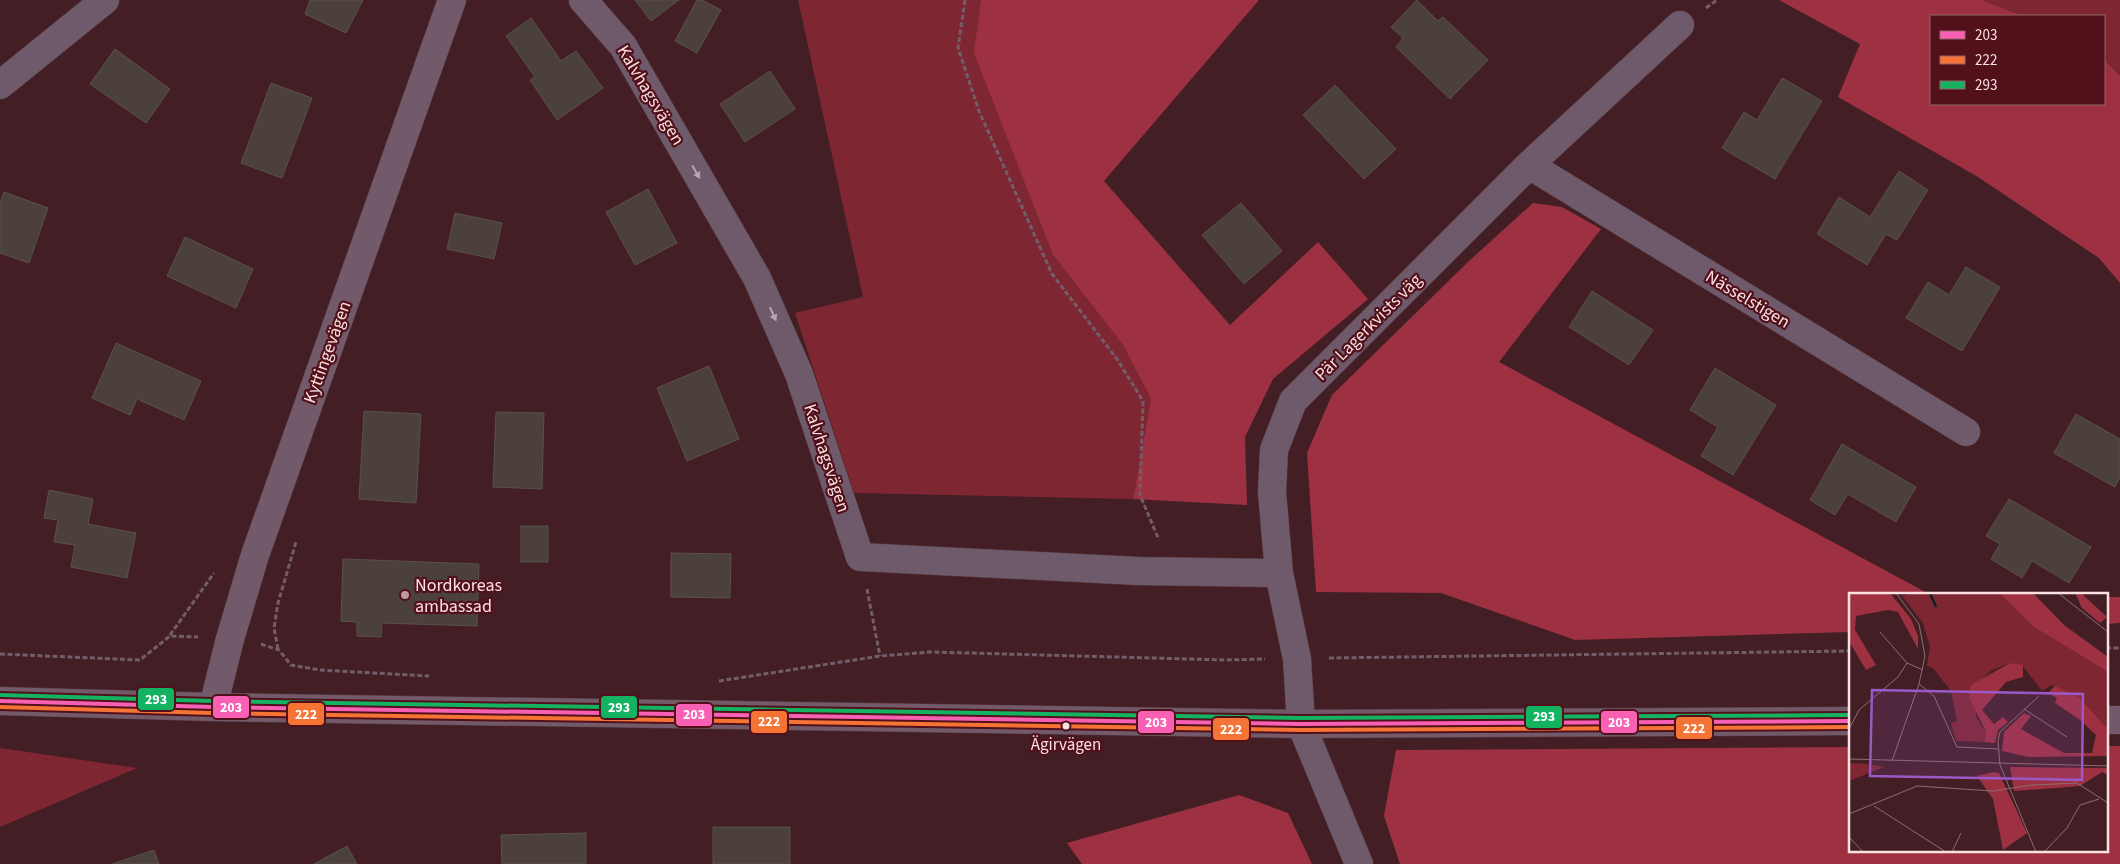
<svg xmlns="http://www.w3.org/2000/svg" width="2120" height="864" font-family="'Source Sans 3',sans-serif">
<rect width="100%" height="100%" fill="#431f25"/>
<path fill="#7e2733" d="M798,0H981L975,53L1053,255L1123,345L1151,399L1133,499L854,493L795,313L863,297Z
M1982,0H2120V76L2104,59V16H2023Z
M0,748L137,768L0,827Z"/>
<path fill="#9e3141" d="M981,0H1259L1104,181L1230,325L1318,242L1368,299L1273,379L1245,437L1247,505L1133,499L1151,399L1123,345L1053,255L974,53Z
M1779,0H1982L2023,16H1931V104H2104V59L2120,76V283L2099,258L1978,177L1838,97L1860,44Z
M1533,203L1562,207L1601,229L1499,362L1929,594H1850V632L1575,640L1441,593L1316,592L1307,453L1332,395L1469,261Z
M2106,597H2120V623L2106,624Z
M2106,746H2120V864H1400L1384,816L1396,750L1850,747V850H2106Z
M1239,795L1288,813L1312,864H1082L1067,843Z"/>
<path fill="#4c403a" stroke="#5b5149" d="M310,0H363L346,33L305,14Z
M635,0H679L651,21Z
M697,0H702L721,10L697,53L675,41Z
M1417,0L1438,21L1443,17L1488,60L1450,99L1396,47L1403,38L1391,27Z
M531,18L561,61L576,51L603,88L557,120L530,80L535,77L506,36Z
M115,49L170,89L146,123L90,84Z
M770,71L795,109L745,142L720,104Z
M1782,78L1822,101L1775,179L1722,148L1744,112L1757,120Z
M271,83L312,98L282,178L241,163Z
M1335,85L1396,149L1364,179L1303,115Z
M1899,171L1928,190L1897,240L1886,234L1867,265L1817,234L1839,197L1870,217Z
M648,189L677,243L635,265L606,212Z
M4,192L48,208L29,263L0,253V203Z
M1241,203L1282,251L1244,284L1202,235Z
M455,213L502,223L494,259L447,249Z
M185,237L253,269L236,308L167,276Z
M1966,267L2000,287L1962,351L1906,318L1928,282L1949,295Z
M1592,291L1653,330L1629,365L1569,327Z
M116,343L201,381L184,420L137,399L130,415L92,398Z
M709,366L739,439L687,461L657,388Z
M1715,368L1776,405L1733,475L1701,456L1718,427L1690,410Z
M364,411L421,414L416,503L359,499Z
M496,412L544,413L542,489L493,487Z
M2076,414L2120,439V477L2115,487L2054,453Z
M1842,444L1916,487L1896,522L1848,494L1835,515L1810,500Z
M49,490L93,499L88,524L136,533L127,578L71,567L75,545L54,542L58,520L44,518Z
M2009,499L2091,547L2069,583L2032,561L2022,578L1991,559L2000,544L1986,536Z
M521,526H548V562H521Z
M671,553L731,554L730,598L671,597Z
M343,559L479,564L477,626L382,623L381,637L357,636V622L341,621Z
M713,827H790V864H713Z
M586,833V864H502L501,835Z
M347,846L357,864H314Z
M154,850L159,864H112Z"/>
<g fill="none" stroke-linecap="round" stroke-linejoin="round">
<g stroke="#5a3d41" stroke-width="29">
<path id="street" d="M583,0L623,46L757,278L799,374L860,557L1138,571L1279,573
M0,85L105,0
M1529,165L1966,432
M1359,864L1301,724L1297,659L1279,573L1272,492L1274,450L1293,401L1529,165L1680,25"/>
</g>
<g stroke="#5a3d41" stroke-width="29">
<path id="secondary" d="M0,701L213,707L1301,724L1850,721
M213,707L230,639L255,555L452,0
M2106,720H2120"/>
</g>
<path stroke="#725d68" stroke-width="3" stroke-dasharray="5 2.5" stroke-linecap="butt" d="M965,0L958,48L979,111L1052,274L1117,359L1143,401L1140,495L1159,540
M1706,8L1717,0
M867,589L880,656
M170,635L214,573
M261,644L279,650L291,665L320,670L429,676
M2106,648H2120
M278,649L274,628L278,603L296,542
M0,654L140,660L170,636L198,637
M1329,658L1850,651
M719,681L880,656L931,652L1226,660L1265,659"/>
<use href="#street" stroke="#6e5a6a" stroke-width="28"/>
<use href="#secondary" stroke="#725a6b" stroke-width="28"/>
<g stroke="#52101b" stroke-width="8">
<path id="bus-1" d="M0,701L213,707L1301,724L1850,721"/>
</g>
<g stroke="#52101b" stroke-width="8">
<path id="bus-2" d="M0,707L213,713L1301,730L1850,727"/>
</g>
<g stroke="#52101b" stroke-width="8">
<path id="bus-3" d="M0,695L213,701L1301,718L1850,715"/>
</g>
<use href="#bus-1" stroke="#f860b3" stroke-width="4"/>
<use href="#bus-2" stroke="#f57335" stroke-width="4"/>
<use href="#bus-3" stroke="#13b361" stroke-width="4"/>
</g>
<defs><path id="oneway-solid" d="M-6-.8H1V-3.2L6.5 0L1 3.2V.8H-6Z" transform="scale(1.25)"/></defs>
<g fill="#bca4ac">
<use href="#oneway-solid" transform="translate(696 172) rotate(60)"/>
<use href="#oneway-solid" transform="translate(773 314) rotate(66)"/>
</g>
<circle fill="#bb9da0" stroke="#52101b" stroke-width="2" cx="405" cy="595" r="5"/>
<circle fill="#fbe1e2" stroke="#52101b" stroke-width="2" cx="1066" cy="726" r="4.5"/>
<g text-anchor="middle" stroke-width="4.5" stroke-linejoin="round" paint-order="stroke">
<g font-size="17" fill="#fbe1e2" stroke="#52101b">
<text x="1066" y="750">Ägirvägen</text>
</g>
<g font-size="18" fill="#fbe1e2" stroke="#52101b">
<text transform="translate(651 95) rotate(59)" y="6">Kalvhagsvägen</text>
<text transform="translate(1748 299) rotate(31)" y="6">Nässelstigen</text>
<text transform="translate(1368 327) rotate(-45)" y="6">Pär Lagerkvists väg</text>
<text transform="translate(327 352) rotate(-70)" y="6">Kyttingevägen</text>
<text transform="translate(827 458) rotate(72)" y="6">Kalvhagsvägen</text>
</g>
<g font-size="18" fill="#fbe1e2" stroke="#52101b" text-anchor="start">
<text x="415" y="591">Nordkoreas<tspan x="415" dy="21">ambassad</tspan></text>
</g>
</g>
<g transform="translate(1849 593)">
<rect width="259" height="259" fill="#431f25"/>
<path d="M61,0H150L185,34L259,79L257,134L231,105L202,92L193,98L174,73L161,70L143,77L131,88L127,124L137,139L135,149L107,148L102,130L108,128L102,98L84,75L78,73L81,54L74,30L53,3ZM0,170L19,171L35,174L0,188Z" fill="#7e2733"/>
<path d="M0,0H41L62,26L69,43V56L49,19L39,17L7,23L6,37L27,72L17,77L0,48ZM150,0H184L215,32L259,64V79L185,34ZM226,0H232L258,24L251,30L233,15ZM161,70L174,72V84L157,89L133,117L145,131L154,124L159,129L149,137L146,150L135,149L137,139L120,104L122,92ZM206,93L231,105L257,134L259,129V163L179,164L153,158L155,139L175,120L182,123L172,136L215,160H243L247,142L231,127L206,110L208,105L199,100ZM161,174L259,175V182L253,179L231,193L165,198ZM145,179L150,180L178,240L154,257L144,206L128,183Z" fill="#9e3141"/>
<path fill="none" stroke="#0c2020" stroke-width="2.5" d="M81,0L87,14"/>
<path fill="none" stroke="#8d6d71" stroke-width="1" d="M209,0L259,39M31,39L58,70M70,91L85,103L108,154L149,156M175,116L218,144M0,136L10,117L49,84L58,70L74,77M0,166L259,173M43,168L70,91L76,63L70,31L47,0M25,213L97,259M0,221L68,193L144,198L183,192L228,190L259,210M0,244L14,259M103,259L112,240M187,259L151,172L149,148L151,139L190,103M195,259L218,235L231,212L250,206"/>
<path fill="#9b59c8" fill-opacity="0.15" stroke="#9b59c8" stroke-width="2.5" d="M23,97L234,101L233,187L21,183Z"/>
<rect width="259" height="259" fill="none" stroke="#fbe1e2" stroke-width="2.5"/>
</g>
<g stroke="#52101b" stroke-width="2">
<rect x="137" y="687" width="38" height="24" rx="5" fill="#13b361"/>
<rect x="212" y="695" width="38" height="24" rx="5" fill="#f860b3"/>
<rect x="600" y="695" width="38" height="24" rx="5" fill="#13b361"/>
<rect x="287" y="702" width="38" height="24" rx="5" fill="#f57335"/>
<rect x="675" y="703" width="38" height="24" rx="5" fill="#f860b3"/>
<rect x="1525" y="705" width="38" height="24" rx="5" fill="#13b361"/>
<rect x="750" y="710" width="38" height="24" rx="5" fill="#f57335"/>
<rect x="1137" y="710" width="38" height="24" rx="5" fill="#f860b3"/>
<rect x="1600" y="710" width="38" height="24" rx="5" fill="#f860b3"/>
<rect x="1675" y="716" width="38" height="24" rx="5" fill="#f57335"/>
<rect x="1212" y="717" width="38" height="24" rx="5" fill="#f57335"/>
</g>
<g font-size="14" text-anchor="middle" font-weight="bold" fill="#fff">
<text x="156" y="704">293</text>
<text x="231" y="712">203</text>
<text x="619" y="712">293</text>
<text x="306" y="719">222</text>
<text x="694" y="719">203</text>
<text x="1544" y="721">293</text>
<text x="769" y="726">222</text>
<text x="1156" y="727">203</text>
<text x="1619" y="727">203</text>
<text x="1694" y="733">222</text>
<text x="1231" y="734">222</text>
</g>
<rect x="1930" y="15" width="175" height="90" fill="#52101b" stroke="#96646b"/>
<rect x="1940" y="31" width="25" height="8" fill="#f860b3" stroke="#96646b"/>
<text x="1975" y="40" font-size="15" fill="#fbe1e2">203</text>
<rect x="1940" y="56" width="25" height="8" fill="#f57335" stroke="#96646b"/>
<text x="1975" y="65" font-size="15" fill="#fbe1e2">222</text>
<rect x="1940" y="81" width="25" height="8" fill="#13b361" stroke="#96646b"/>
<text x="1975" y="90" font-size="15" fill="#fbe1e2">293</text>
</svg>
